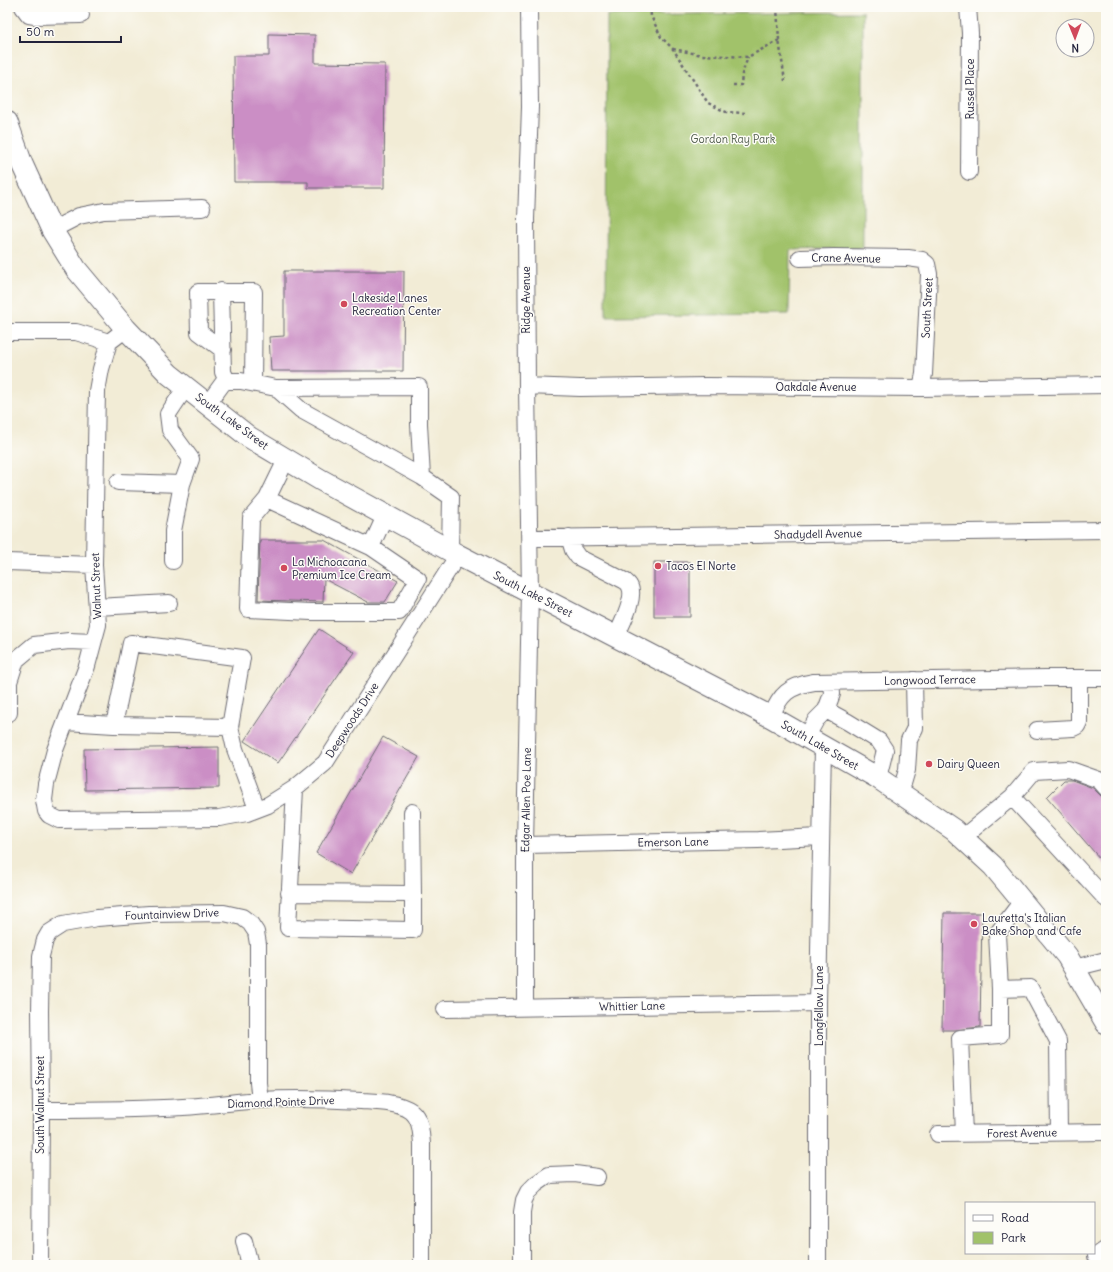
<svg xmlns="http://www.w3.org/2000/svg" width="1113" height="1272" font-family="Delius,sans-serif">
<rect width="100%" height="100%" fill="#fdfcf7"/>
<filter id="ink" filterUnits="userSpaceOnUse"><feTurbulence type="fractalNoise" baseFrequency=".025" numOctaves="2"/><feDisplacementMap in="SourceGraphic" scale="8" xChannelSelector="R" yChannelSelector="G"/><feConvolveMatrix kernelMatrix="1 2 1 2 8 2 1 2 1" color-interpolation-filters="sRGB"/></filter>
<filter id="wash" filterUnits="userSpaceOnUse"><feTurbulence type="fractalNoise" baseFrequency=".012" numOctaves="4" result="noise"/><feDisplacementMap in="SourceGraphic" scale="16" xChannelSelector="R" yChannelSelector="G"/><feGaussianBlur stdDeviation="0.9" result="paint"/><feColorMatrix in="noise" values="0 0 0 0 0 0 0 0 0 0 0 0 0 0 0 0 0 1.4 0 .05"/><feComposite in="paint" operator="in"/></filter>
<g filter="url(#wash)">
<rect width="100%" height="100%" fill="#f2ecd6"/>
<path fill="#a1c26a" stroke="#627252" d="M863,12V248L790,250L789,314L606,316L607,15Z"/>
<g id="blocks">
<path fill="#cb8ec5" d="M269,34L315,35V63L385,64L384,188H308V182H234L233,56H269Z
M284,271H404L403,371H271L269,337L284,336Z
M260,540H324L398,581L385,602H368L324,579L323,602L258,600Z
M654,562H690V617H654Z
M319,629L354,652L278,763L244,741Z
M383,737L419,757L351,874L316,853Z
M219,747V788L85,790L84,749Z
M1064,780H1072L1093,788L1106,801V866L1047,797Z
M944,913H982L980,1027L955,1030H942Z"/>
</g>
</g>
<g filter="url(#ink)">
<use href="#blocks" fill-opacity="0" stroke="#6b6971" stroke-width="1"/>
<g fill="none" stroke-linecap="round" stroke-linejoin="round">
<g stroke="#6b6971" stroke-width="18">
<path id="minor" d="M23,7L29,15L35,16L81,15
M968,7L970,33L969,172
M52,230L79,216L104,211L202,208
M800,258L834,257L908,258L922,260L927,264L929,274L924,374L921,388
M221,291L223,372L227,381
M126,329L109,342L101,369L97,391L94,565L98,625L87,666L55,750L46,784L44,800L46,811L49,815L59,820L219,818L247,813L268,805L295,788L325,763L458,555
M7,332H76L109,342
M223,350L199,332L198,292H254L253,383
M527,386L580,388L706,386L921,388L1106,385
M207,405L223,383L227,381H241L276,388L419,387V424L422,477L301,410L276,388
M286,460L267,499L371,547L385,516
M422,477L451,497L450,551
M118,482L182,484L191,459L170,430L168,414L186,387
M267,499L251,518L248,609L311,612H399L418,579L371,547
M569,537L573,550L578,557L625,581C626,582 629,584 629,585C637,597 621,625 616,637
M530,538L1106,530
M173,561V531L182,484
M7,562L94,565
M97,607L169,603
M826,710L848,722L879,741L885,750L878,778
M7,713H9V682L16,660L34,645L69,641L93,642
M771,717C780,694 789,686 814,682L1047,678H1106
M66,722L114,725L230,727
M114,725L131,643L242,658L230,727L235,749L257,809
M1037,730L1073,728L1077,726L1079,722V678
M806,738L816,720L826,710L832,694L831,682
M900,794L907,770L909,740L915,728L914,680
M1012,797L1034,771L1068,769L1099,780L1106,788
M412,812L413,894
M962,838L1012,797L1106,899
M525,845L758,840L820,837
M289,893L413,894V930L288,928L295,788
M1022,901L997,934L1000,989L1030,988L1058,1041L1059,1133
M1074,968L1106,960
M525,1008V845L530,592L527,386L526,219L530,107L529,7
M445,1009L818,1003
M41,1110C88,1110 136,1110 183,1107C208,1106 233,1102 259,1100C293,1098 327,1099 361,1101C376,1102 399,1102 411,1111C421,1119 421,1133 422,1144V1265
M938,1134L1106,1132
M964,1134L960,1038L1000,1035V989
M244,1241L250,1265
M1096,1256L1106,1249
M40,1265L41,1110L40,1011L41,956L45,940L49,933L63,924L97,918L149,914L224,913L242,917L250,923L256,932L258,944V1083L260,1100
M522,1265V1212L524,1200L528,1192L536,1184L549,1175L575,1174L597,1177
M818,1265V1003L823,747"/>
</g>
<g stroke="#6b6971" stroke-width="23">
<path id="major" d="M7,122L22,164L52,230L76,269L126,329L169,374L249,437L321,480L458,555L771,717L878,778L954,830L993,866L1067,956L1106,1023"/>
</g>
<path stroke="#6b6971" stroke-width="2.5" stroke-dasharray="3 3" stroke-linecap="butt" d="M650,7L651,16L661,37L673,49L708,103L726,112L745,113
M777,7L779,40L785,81
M673,49L702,55L748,57L779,40
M733,85H741L742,74L748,57"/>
<use href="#minor" stroke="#fff" stroke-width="16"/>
<use href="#major" stroke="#fff" stroke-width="21"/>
</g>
</g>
<g fill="#d1495b" stroke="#fdfcf7" stroke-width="1.5">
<circle cx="344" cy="304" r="4"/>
<circle cx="658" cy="566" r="4"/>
<circle cx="284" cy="568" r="4"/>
<circle cx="929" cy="764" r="4"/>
<circle cx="974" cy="924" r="4"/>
</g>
<g text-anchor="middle" stroke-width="3" stroke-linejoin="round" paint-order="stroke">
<g font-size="11" fill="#22223b" stroke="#fdfcf7">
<text transform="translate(970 89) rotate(-90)" y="4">Russel Place</text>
<text transform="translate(846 258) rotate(1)" y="4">Crane Avenue</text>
<text transform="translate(526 300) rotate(-90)" y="4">Ridge Avenue</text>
<text transform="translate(927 308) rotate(-87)" y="4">South Street</text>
<text x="816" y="391">Oakdale Avenue</text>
<text transform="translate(232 421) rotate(36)" y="4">South Lake Street</text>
<text transform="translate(818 534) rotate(-1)" y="4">Shadydell Avenue</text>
<text transform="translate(96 586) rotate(-92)" y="4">Walnut Street</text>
<text transform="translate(533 594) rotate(27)" y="4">South Lake Street</text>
<text transform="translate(930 680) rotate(-1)" y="4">Longwood Terrace</text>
<text transform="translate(352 720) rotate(-57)" y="4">Deepwoods Drive</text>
<text transform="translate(820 745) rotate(30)" y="4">South Lake Street</text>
<text transform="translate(526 800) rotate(-89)" y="4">Edgar Allen Poe Lane</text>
<text transform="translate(673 842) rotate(-1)" y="4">Emerson Lane</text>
<text transform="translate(172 914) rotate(-2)" y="4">Fountainview Drive</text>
<text transform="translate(632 1006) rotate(-1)" y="4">Whittier Lane</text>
<text transform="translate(819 1006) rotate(-90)" y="4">Longfellow Lane</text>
<text transform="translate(281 1102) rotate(-2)" y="4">Diamond Pointe Drive</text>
<text transform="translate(40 1105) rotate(-90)" y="4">South Walnut Street</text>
<text transform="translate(1022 1133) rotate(-1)" y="4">Forest Avenue</text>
</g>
<g font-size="11" fill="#4e5a4b" stroke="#fdfcf7">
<text x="733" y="143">Gordon Ray Park</text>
</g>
<g font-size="11" fill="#22223b" stroke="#fdfcf7" text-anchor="start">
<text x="352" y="302">Lakeside Lanes<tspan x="352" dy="13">Recreation Center</tspan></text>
<text x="292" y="566">La Michoacana<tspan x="292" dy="13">Premium Ice Cream</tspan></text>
<text x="666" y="570">Tacos El Norte</text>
<text x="937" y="768">Dairy Queen</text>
<text x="982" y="922">Lauretta's Italian<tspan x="982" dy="13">Bake Shop and Cafe</tspan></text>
</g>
</g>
<rect width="1113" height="1272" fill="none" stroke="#fdfcf7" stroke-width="24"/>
<rect x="965" y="1202" width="130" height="52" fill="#fdfcf7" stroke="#a5a5ac"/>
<rect x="973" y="1215" width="20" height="6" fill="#ffffff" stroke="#a5a5ac"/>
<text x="1001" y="1222" font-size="12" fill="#22223b">Road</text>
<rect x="973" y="1232" width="20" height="12" fill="#a1c26a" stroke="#a5a5ac"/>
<text x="1001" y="1242" font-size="12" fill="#22223b">Park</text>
<g transform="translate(1075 38) rotate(179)"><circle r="19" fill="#fdfcf7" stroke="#a5a5ac"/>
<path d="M0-3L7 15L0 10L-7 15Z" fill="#d1495b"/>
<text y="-6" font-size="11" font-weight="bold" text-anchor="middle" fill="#22223b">N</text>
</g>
<path d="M20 36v6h101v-6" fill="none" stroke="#22223b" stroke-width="2"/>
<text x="26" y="36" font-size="12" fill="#22223b" stroke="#fdfcf7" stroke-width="3" paint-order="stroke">50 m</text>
</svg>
